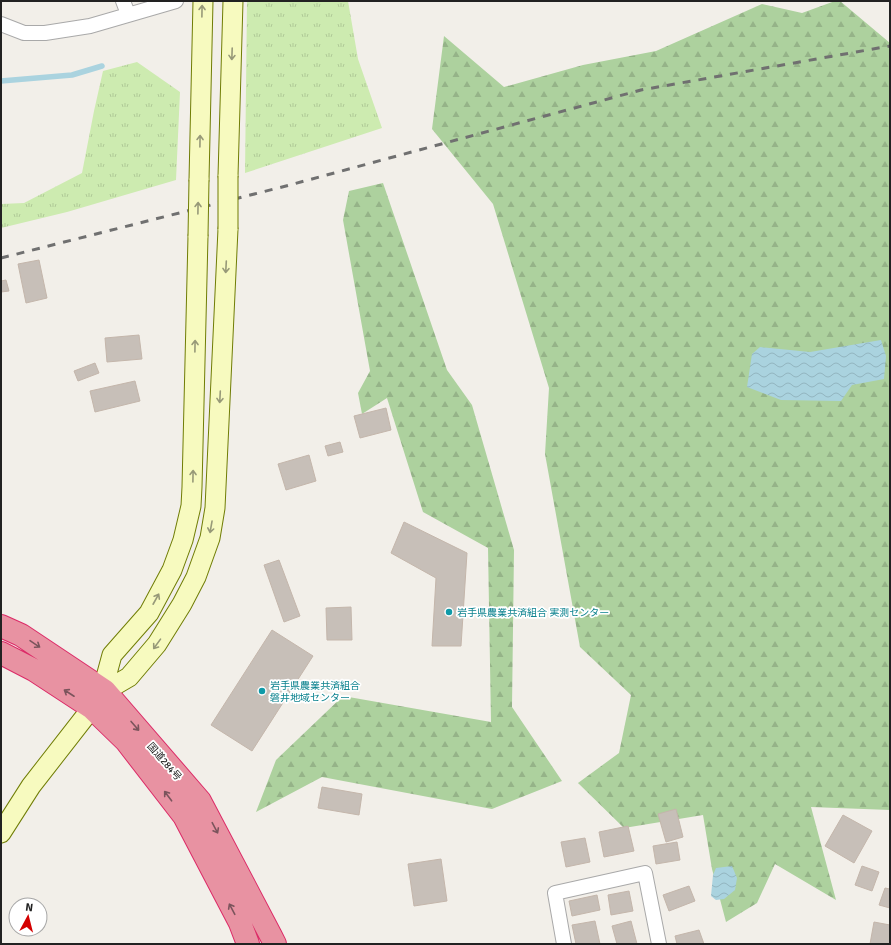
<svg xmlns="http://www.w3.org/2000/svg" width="891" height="945" font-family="Signika,'Noto Sans JP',sans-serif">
<defs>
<pattern id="grass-tufts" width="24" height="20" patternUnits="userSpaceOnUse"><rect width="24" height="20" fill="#cdebb0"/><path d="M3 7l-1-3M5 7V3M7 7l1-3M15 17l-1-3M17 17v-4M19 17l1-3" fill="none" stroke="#b0c997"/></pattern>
<pattern id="forest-firs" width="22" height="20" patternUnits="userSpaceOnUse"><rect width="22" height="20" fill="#add19e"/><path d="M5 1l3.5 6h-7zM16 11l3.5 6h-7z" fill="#95b388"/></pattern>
<pattern id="water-waves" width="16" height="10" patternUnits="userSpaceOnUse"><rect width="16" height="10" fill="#aad3df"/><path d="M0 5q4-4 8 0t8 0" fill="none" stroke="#92b5bf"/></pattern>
</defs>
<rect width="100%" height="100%" fill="#f2efe9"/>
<path fill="url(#grass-tufts)" d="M247,1H348L358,59L382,128L245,173Z
M137,62L180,92L176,180L67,212L1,228V204L24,203L82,173L94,111L103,71Z"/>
<path fill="url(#forest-firs)" d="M835,1H840L890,43V810L811,807L836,900L775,864L757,903L726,922L712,869L703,815L624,828L578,783L619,753L631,695L580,647L545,454L549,388L493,204L432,129L444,36L504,87L583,65L656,51L762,4L802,13Z
M383,183L447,370L472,405L514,550L512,707L562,781L492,809L322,777L256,812L276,760L343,696L491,722L488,548L423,512L387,398L362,414L358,393L370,371L343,220L349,191Z"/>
<path fill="url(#water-waves)" d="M881,340L886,356L884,379L852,385L841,401L781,400L747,387L752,354L760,347L810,352Z
M732,866L737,878L735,890L724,899L716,900L711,896L713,875L716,868Z"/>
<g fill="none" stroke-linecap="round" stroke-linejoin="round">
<path stroke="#aad3df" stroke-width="5.5" d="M1,81L72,75L102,66"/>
</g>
<path fill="#c7bfb8" stroke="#c4b6ab" d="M39,260L47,298L26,303L18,264Z
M6,280L9,291L1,292V281Z
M139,335L142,359L107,362L105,338Z
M95,363L99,373L78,381L74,371Z
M135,381L140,401L95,412L90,391Z
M386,408L391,430L360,438L354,416Z
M340,442L343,452L328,456L325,446Z
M309,455L316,481L286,490L278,464Z
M404,522L467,553L461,646H432L436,578L391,553Z
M279,560L300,616L284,622L264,565Z
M351,607L352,640H327L326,608Z
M272,630L313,656L252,751L211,725Z
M322,787L362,794L359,815L318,808Z
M676,809L683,837L666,842L658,814Z
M843,815L872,831L854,863L825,846Z
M628,826L634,851L604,857L599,832Z
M585,838L590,862L566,867L561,842Z
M677,842L680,860L656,864L653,846Z
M441,859L447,901L414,906L408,864Z
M862,866L879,872L872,891L855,885Z
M689,886L695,901L669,911L663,895Z
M885,888L890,889V908L879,905Z
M629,891L633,911L611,915L608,895Z
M597,895L600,910L572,916L569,901Z
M595,921L600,944H576L572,925Z
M631,921L637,944H617L612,926Z
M874,922L890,925V944H870Z
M699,930L704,944H677L675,936Z"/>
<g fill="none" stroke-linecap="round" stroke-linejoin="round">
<g stroke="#a9a9a9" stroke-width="16">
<path id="street" d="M123,1L128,14
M1,24L24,33H45L90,26L176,1
M564,944L555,893L645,873L659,944"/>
</g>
<g stroke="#707d05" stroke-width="21">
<path id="secondary" d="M228,176L233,1
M199,180L203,1
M105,691L106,677L112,655L149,613L172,570L183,540L191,506L192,487L198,236
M1,833L31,786L105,691L129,677L157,644L182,604L196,577L210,538L215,508L228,229"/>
</g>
<g stroke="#dc2a67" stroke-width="24">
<path id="highway" d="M1,626L21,635L105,691L200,801L271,936L275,944
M1,653L34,670L92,708L126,741L184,816L240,923L248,944"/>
</g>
<use href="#street" stroke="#fff" stroke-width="14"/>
<use href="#secondary" stroke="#f7fabf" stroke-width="19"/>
<use href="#highway" stroke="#e892a2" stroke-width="22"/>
<path stroke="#707070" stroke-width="3" stroke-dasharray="8 8" stroke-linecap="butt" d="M1,258L286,186L641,90L890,46"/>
<g stroke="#707d05" stroke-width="21" stroke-linecap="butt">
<path id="secondary-bridge" d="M228,229V176
M198,236L199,180"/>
</g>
<use href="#secondary-bridge" stroke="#f7fabf" stroke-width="19"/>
</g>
<defs><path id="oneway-shaft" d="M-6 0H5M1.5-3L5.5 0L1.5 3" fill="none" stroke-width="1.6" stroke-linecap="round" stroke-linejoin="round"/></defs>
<g stroke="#979978">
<use href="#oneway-shaft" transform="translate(202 11) rotate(-89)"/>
<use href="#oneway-shaft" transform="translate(232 54) rotate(92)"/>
<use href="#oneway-shaft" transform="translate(200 141) rotate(-89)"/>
<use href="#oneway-shaft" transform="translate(198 208) rotate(-89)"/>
<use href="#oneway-shaft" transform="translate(226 267) rotate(93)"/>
<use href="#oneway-shaft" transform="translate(195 346) rotate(-89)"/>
<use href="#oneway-shaft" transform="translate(220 397) rotate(93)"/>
<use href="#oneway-shaft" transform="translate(193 476) rotate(-89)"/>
<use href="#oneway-shaft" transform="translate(211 527) rotate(100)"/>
<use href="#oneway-shaft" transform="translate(156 599) rotate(-61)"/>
<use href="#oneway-shaft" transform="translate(157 644) rotate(126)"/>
</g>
<g stroke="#7b545c">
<use href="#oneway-shaft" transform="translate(35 644) rotate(34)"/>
<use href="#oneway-shaft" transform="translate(69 693) rotate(-147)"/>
<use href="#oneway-shaft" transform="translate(135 726) rotate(49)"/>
<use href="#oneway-shaft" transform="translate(168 796) rotate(-127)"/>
<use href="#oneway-shaft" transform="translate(215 828) rotate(62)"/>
<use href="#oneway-shaft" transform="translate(232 909) rotate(-118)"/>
</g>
<g fill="#0f9aa8" stroke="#fff" stroke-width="1.5">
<circle cx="449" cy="612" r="4"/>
<circle cx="262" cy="691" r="4"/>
</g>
<g text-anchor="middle" stroke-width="3.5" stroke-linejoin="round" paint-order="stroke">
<g font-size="10" fill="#0d838f" stroke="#fff" text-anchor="start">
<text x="457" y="616">岩手県農業共済組合 実測センター</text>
<text x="270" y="689">岩手県農業共済組合<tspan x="270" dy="12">磐井地域センター</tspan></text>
</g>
<g font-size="10" fill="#222" stroke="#fff">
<text transform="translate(165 761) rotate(49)" y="4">国道284号</text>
</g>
</g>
<rect width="891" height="945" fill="none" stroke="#222222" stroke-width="4"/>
<g transform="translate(28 917) rotate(7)"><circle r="19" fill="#ffffff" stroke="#a7a7a7"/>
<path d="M0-3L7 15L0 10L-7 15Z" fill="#d40000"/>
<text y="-6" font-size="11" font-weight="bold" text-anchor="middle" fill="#222222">N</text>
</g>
</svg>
